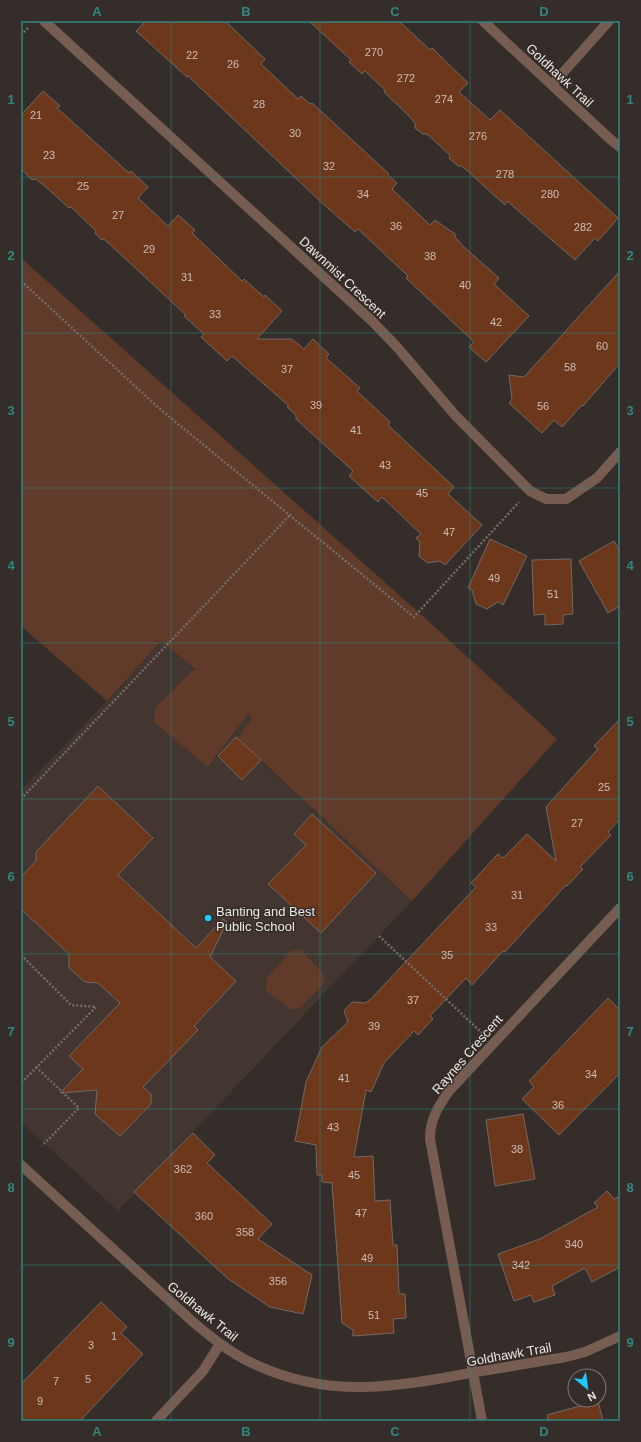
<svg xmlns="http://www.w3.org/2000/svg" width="641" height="1442" font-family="Helvetica,sans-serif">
<rect width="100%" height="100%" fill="#352d2a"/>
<path fill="#433630" d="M161,641L252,718L238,740L412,901L118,1211L21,1122V790L107,701Z"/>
<path fill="#613b29" d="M21,258L426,619L557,739L412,901L238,739L252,718L248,714L208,767L154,722L155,708L192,671L196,670L161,641L107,701L21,626Z
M301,950L324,974V984L298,1009H290L266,991V979L291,951Z"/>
<path fill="#6d371c" stroke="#726965" d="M146,21H225L265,59L261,64L298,99L301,96L310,104L312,103L388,173V175L397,183L392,189L430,225L435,220L455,234V237L464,247L499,278L494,284L529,316L486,362L469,347L474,342L406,278L408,276L358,229L355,232L321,202L188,76L187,77L136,31Z
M309,21H399L430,50L432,48L468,83L459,92L490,120L500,110L618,218L598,241L595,238L575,260L507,201L505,205L462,166H458L449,158L450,155L427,134H423L415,128V123L408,115L384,92L385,90L365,71L362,74L349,62L351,60Z
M43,91L60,106L57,108L129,173L131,171L148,187L138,198L168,226L178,215L195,230L192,233L242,281L244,279L264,297L265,295L282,311L257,339H292L304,349L313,339L329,354L326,358L360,388L357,391L390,422L388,425L454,487L448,494L482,525L445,565L440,561L427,563L419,556L420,542L416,538L421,534L382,497L378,502L349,476L353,471L296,419V415L287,407L289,406L232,356L227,361L201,337L204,334L184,316L186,315L104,239L102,240L95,233L96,231L71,207L69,208L47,188L36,179L32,180L21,169V115Z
M620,271V363L583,406L582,405L562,427L554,420L542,433L509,403L512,399L509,375L524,377Z
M490,539L527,556L503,605L498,602L487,609L476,604L472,590L468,588Z
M614,541L620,551V606L608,613L579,561Z
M571,559L573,614L563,615V624L545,625V614L534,615L532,560Z
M620,719V819L608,832L611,835L580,867L583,869L567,886L566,885L505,952L503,951L472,985L466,978L430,1016L433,1019L418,1035L414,1031L384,1063L371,1092L366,1090L354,1157L373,1156L375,1201L390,1200L393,1245H397L399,1294H405L406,1318L393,1319L394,1333L353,1336V1330L342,1323L332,1183L322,1182V1175H317L316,1145L295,1141L306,1082L322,1047L348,1022L344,1011L352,1002L365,1003L370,1000L476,887L471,883L498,854L503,858L527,834L556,861L546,807L598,749L594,746Z
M236,737L261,760L242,780L218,756Z
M98,786L153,838L118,875L196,948L223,919L227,922L210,957L236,981L194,1026L198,1030L143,1087L151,1094V1104L120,1136L95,1114L97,1090L60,1093L83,1069L69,1056L120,1003L98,983L85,982L69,968V954L21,909V877L36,861V852Z
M312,814L376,873L321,933L268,884L306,845L294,834Z
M608,998L620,1010V1073L559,1135L522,1099L534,1087L529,1081Z
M523,1114L535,1179L495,1186L486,1120Z
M193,1133L215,1155L207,1163L272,1224L258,1239L312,1275L303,1314L270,1307L227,1278L134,1192Z
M607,1191L614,1199L620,1196V1267L592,1282L585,1268L552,1286L555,1295L534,1302L531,1295L514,1301L498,1254L540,1239L598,1207L594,1203Z
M101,1302L127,1327L121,1333L143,1354L80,1421H21V1384Z
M598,1401L603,1421H548L547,1415Z"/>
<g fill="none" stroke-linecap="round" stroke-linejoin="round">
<path stroke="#736c69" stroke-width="2.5" stroke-dasharray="2 2" stroke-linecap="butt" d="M21,35L29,27
M21,281L161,410L414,617L519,502
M21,799L291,514
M379,936L482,1033
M21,955L71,1005L96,1007L21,1083
M36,1067L79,1108L42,1146"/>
<path stroke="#775d51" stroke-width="10" d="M44,21L372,321L397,347L455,415L530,491L546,499H566L597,478L620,452
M483,21L610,139L620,147
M552,85L609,21
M21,1165L193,1322C211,1337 229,1352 250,1362C326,1399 391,1388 470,1373C502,1368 534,1362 566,1357L585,1352L620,1336
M156,1421L203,1371L220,1344
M482,1421L430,1139C430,1119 438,1107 449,1091L620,908"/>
</g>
<path fill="none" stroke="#308780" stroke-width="1" stroke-opacity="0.55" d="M171,21V1421M320,21V1421M470,21V1421M21,177H620M21,333H620M21,488H620M21,643H620M21,799H620M21,954H620M21,1109H620M21,1265H620"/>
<circle fill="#1ec9fd" stroke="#352d2a" stroke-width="1.5" cx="208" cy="918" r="4"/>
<g text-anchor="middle" stroke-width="3" stroke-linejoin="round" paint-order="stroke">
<g font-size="11" fill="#cdbcb4">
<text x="374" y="56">270</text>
<text x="192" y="59">22</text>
<text x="233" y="68">26</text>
<text x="406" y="82">272</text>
<text x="444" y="103">274</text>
<text x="259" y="108">28</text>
<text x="36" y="119">21</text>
<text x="295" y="137">30</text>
<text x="478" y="140">276</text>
<text x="49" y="159">23</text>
<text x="329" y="170">32</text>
<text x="505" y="178">278</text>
<text x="83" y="190">25</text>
<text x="363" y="198">34</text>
<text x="550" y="198">280</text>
<text x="118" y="219">27</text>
<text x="396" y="230">36</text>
<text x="583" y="231">282</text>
<text x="149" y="253">29</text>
<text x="430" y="260">38</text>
<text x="187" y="281">31</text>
<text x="465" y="289">40</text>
<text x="215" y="318">33</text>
<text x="496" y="326">42</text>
<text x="602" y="350">60</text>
<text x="570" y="371">58</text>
<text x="287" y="373">37</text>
<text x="316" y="409">39</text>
<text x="543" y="410">56</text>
<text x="356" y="434">41</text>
<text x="385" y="469">43</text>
<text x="422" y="497">45</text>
<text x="449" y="536">47</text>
<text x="494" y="582">49</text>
<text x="553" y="598">51</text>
<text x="604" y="791">25</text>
<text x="577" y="827">27</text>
<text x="517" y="899">31</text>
<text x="491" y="931">33</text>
<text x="447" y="959">35</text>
<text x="413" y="1004">37</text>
<text x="374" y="1030">39</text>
<text x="591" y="1078">34</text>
<text x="344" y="1082">41</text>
<text x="558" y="1109">36</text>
<text x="333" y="1131">43</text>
<text x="517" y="1153">38</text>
<text x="183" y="1173">362</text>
<text x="354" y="1179">45</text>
<text x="361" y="1217">47</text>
<text x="204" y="1220">360</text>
<text x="245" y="1236">358</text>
<text x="574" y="1248">340</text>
<text x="367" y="1262">49</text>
<text x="521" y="1269">342</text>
<text x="278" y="1285">356</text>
<text x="374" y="1319">51</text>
<text x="114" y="1340">1</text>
<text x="91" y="1349">3</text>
<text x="88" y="1383">5</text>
<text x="56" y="1385">7</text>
<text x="40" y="1405">9</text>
</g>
<g font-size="13" fill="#ede8e6" stroke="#352d2a">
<text transform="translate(560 75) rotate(43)" y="5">Goldhawk Trail</text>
<text transform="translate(343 277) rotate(43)" y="5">Dawnmist Crescent</text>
<text transform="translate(467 1054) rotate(-49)" y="5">Raynes Crescent</text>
<text transform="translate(203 1311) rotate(39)" y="5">Goldhawk Trail</text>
<text transform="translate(509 1354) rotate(-10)" y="5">Goldhawk Trail</text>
</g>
<g font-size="13" fill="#ede8e6" stroke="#352d2a" text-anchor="start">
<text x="216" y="916">Banting and Best<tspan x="216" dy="15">Public School</tspan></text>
</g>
</g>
<rect width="641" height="1442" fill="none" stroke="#352d2a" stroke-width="44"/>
<g transform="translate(587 1388) rotate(151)"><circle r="19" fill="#352d2a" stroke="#7f7875"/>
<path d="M0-3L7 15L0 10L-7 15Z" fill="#1ec9fd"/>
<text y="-6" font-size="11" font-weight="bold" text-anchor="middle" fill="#ede8e6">N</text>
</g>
<rect x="22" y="22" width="597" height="1398" fill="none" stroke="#308780" stroke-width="1.5"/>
<g font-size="13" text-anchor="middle" font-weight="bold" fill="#308780">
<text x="97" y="16">A</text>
<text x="246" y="16">B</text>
<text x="395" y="16">C</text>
<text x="544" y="16">D</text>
<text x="11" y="104">1</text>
<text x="630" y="104">1</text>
<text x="11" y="260">2</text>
<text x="630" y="260">2</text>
<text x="11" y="415">3</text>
<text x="630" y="415">3</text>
<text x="11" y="570">4</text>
<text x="630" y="570">4</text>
<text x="11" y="726">5</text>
<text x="630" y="726">5</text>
<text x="11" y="881">6</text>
<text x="630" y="881">6</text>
<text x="11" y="1036">7</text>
<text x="630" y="1036">7</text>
<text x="11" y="1192">8</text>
<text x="630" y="1192">8</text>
<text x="11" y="1347">9</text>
<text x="630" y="1347">9</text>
<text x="97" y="1436">A</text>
<text x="246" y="1436">B</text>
<text x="395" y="1436">C</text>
<text x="544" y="1436">D</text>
</g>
</svg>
